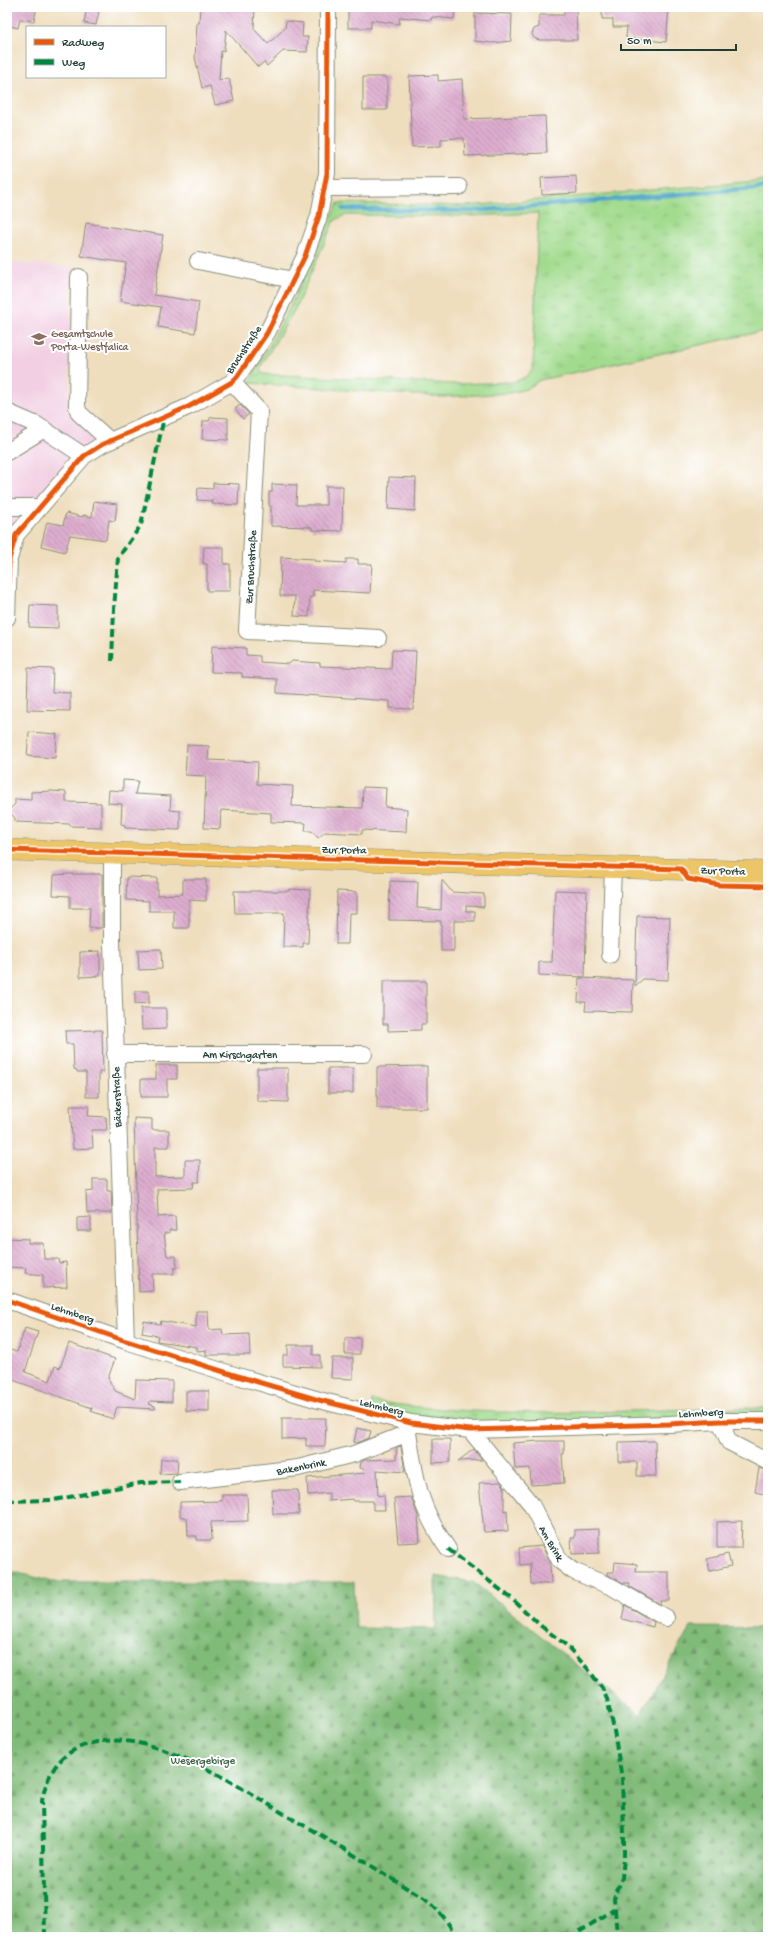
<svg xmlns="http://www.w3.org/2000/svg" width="775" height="1944" font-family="'Gochi Hand',sans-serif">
<defs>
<pattern id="grass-tufts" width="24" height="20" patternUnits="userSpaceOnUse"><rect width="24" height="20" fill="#a2db8e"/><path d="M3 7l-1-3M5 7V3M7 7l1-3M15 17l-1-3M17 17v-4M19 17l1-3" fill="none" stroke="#8bbd7b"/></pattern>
<pattern id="forest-firs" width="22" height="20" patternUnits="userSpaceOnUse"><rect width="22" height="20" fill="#81bb79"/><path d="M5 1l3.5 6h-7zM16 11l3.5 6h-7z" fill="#699964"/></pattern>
<pattern id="building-back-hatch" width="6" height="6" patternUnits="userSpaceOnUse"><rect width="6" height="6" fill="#deadcf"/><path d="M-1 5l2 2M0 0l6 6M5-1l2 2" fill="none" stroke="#b38ea9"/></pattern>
</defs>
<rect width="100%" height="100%" fill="#fff"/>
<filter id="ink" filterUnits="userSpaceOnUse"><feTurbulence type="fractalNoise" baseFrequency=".025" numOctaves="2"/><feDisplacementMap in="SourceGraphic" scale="8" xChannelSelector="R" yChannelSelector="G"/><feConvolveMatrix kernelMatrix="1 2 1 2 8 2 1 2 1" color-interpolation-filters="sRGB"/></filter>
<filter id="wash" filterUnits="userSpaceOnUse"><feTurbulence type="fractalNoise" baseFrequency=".012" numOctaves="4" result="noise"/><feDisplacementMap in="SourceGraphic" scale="16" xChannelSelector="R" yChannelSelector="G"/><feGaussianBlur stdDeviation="0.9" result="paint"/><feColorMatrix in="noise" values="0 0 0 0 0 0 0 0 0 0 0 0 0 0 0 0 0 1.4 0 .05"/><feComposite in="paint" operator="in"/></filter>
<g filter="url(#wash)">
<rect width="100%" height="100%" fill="#efdebe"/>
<path fill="#f2cfe2" d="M7,262L72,267L69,411L104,441L23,524H7Z"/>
<path fill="url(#grass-tufts)" stroke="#608c61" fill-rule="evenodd" d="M768,180V330L540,380L527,389L509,393L442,397L249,383L290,307L338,203L467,206ZM538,213L533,369L527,376L515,382L454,384L262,374L260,368L295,309L334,221L345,215L469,216Z
M372,1401C504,1422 636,1408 768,1408V1426L488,1431L372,1415Z"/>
<path fill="url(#forest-firs)" stroke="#507c56" d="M7,1570L53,1582H354L356,1628L436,1629L435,1576L473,1582L640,1715L690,1627L768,1628V1937H7Z"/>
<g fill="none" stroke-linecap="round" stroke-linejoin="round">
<path stroke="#4ca5c9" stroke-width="4.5" d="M343,209L472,211L768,187"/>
</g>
<g id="blocks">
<path fill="url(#building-back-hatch)" d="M7,7H37L34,21L20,19L18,28L7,25Z
M87,7H100L96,25L84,23Z
M200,7H255L254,29L268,44L285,28L286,21L303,23L302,37H308L307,52L283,51L267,66L264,62L258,67L226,30L224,51H221L219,80L229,78L234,101L215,105L210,86L202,88L195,57L197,23H199Z
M348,7H455L454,19L432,17L431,20L400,17L399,24L371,20V28H348Z
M564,7H576L577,40H539L534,38L532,34L534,29L539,27V15H564Z
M602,7L656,10V7H669L666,42L626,38L627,27H613V19H602Z
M475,13L512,14L511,41L493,43L475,41Z
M438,75V81L462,79L464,119L545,116L547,153L465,156L464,138L441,139V146L412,147L409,76Z
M363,77H387V110H363Z
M576,176L577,193L542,195L541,178Z
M86,223L163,235L154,295L199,302L195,333L158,327L161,307L120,301L126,263L81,256Z
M240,405L249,414L243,419L235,409Z
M211,417L228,418V440L202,439L203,421H209Z
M389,477L416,478L415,511L388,509Z
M213,483L239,484L238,505L212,504L213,501L197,500L198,488L213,489Z
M272,484L297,485L296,505H326V486H343L342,531L312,530V527L271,526V506H269V492H272Z
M94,501L117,504L115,521L109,520L106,540L70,535L65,552L41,546L47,522L63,525L66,513L83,517V515L92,517Z
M204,547H224V564H230V591H207V564H203Z
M281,557L314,559V561L346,563V559H358V564H372L370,593L313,590V597H310L309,617L294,616L295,596H280Z
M30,605L58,606V628L29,627Z
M212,646L246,648V655L260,656V662L289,664L292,661L320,663V666L391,669L392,650L416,651L413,709L390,708V701L277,693V679L242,677V673L211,672Z
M28,668L53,669L52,692L70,693V711L27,710Z
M29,732L57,734L55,758L27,756Z
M187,745L209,746L208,760L258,762L257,784L293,786L292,806L362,808L363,787L386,788L385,807L407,809L406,832L362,830V834L325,832L318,838L312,831H305L306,823L271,822V813L221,810L220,829L204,828L206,776L185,775Z
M123,780L138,781L135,794L171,796L170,810L180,811V830L125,828V825L121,824L122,804L108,803L109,790L123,791Z
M52,791L66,792V802L101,803V827L70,826V824L15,822V818L8,811L15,804V799L31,800V792Z
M69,874H102V928H89L90,908H70V896L53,895L54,875Z
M127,877L157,878V895L183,894V879H206V901L189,900V928H174V911H149V901L126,900Z
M442,880L452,892L484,894V907L466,906V911H475V921H454V951H441V921L389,920L390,881L418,882L417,908L441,910Z
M289,889L310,890L308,943H303V947H283L284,913H235L234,891H289Z
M555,890L587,891L585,977L539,975V962H552Z
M337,891L357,892V913H349L348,944H336Z
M637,916L670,917L668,980L643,979L635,986Z
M161,949L162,969L139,970L138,950Z
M100,951V976L80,977V952Z
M579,978L633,980L632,1012L585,1011L586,1002H578Z
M383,981H426V1024H421V1030L388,1031V1024H383Z
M135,991H149V1003L135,1004Z
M141,1008H166V1029L142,1030Z
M102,1030L103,1072H99V1097H86V1072H77V1070L74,1069L73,1044H66L65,1031Z
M156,1065H177V1079H167V1097H141V1079H156Z
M427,1066V1108H377V1067Z
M257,1068H288V1102L257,1101Z
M328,1068H353V1093H328Z
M70,1106H89L88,1116L106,1117L107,1130H92L93,1148L73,1149Z
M134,1118L152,1119V1130H169V1147H155V1177L185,1176V1160H200L199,1182H194L193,1188L157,1189L158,1217L175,1216L176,1230H169V1233H164L167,1256H176L177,1268H174V1274H152L153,1291L139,1292Z
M93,1179H107V1191H111L112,1213H87L86,1192L93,1191Z
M91,1217V1231H77V1218Z
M7,1238L28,1239V1243H43L44,1259H58L59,1263L66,1262L67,1287L43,1288V1275L25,1273L26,1268L7,1267Z
M196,1311H208L209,1330L222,1329L223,1335L249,1334L250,1355H206V1350L197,1351V1347L157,1341L158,1336L142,1333L144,1321L160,1324L161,1321L196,1327Z
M25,1328L38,1332L25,1372L50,1381L55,1366L60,1368L69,1343L115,1359L108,1378L115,1391L135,1399L136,1380L172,1381V1402L150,1401L149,1404L155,1406V1409L117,1407L113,1419L91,1411L92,1408L7,1378V1349L17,1352Z
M345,1338H360V1354H345Z
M288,1345H313V1355H320V1367L283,1366V1355H288Z
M332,1358H353V1379L331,1378Z
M186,1391H209V1412L186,1411Z
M282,1418H326L325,1446H306V1438L282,1439Z
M357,1428L371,1431L369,1438L357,1443L354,1442Z
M433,1439H450V1462L433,1463Z
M540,1441H564V1454H562L564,1483L531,1485L530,1468L515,1469L513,1443Z
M655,1441L656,1476H637V1462H619V1442Z
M401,1446L405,1472L377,1470L378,1496L384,1495L385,1510H373V1501H354L353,1499L329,1501V1493L308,1495L307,1478L365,1473L364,1469L360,1468L361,1462L365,1460L396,1459L397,1447Z
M474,1449L482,1460L458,1461Z
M161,1459H178L177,1473L160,1474Z
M759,1468L768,1471V1495L755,1492Z
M501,1482L504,1486V1511L507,1510L508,1531L484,1532L479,1483Z
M272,1490H298L299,1514H273Z
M222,1495H247L248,1521L211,1522L212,1540H197V1536H188L187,1518L180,1516V1502L222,1501Z
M411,1497L418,1516L420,1542L398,1543L394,1498Z
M742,1521L741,1548H717V1522Z
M599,1529V1553L572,1554L571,1538H575V1530Z
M542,1546L550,1562L551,1584H531L530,1564L520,1565L519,1548Z
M728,1554L731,1566L710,1571L707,1559Z
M615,1562L637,1564L636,1572H669V1601H661L660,1604L629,1586L630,1583H624L607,1575V1572H614Z
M625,1605L654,1622L653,1627L622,1619Z"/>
</g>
</g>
<g filter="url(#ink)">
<use href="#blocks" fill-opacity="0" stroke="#878e79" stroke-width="1"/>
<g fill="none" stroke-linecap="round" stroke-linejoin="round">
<g stroke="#878e79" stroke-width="18">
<path id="minor" d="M325,188L459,187
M198,261L293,280
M79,277L77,407L79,413L110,441
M232,382L259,411L247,631L378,638
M7,412L37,425L84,456
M7,452L44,429
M7,507H39
M7,618L9,559L16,535L84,456L103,444L190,406L232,382L237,377L267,333L305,256L319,216L327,173L328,7
M112,853V943L126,1341
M610,955L613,867
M115,1054H364
M7,1300L126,1341L231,1374L319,1400L411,1423L470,1430L669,1424L720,1421H768
M720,1421L729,1442L768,1462
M470,1430L531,1504L560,1561L573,1571L612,1587L666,1618
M408,1433C416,1482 419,1507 448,1549
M180,1482L298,1468L354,1454L408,1433L411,1423"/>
</g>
<g stroke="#878e79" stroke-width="22">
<path id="major" d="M7,850L768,872"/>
</g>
<use href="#minor" stroke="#fff" stroke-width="16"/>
<use href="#major" stroke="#edc569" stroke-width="21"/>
<path stroke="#00873e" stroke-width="4" stroke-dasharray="8 4" stroke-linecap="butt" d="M112,661L114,609L118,558L141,525L164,417
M7,1501L54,1500L141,1483L180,1482
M448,1549L511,1598L541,1626L566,1645L588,1669L602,1688L607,1699L613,1725L622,1779L624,1832V1858L622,1878L614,1899L615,1909L571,1937
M615,1909L617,1937
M45,1937L42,1801C46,1778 56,1758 78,1748C142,1717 241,1789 296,1821C330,1840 364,1861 397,1882C411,1891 430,1901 441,1914C447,1921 452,1929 456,1937"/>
<g stroke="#fff" stroke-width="8">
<path id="cycleway" d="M7,618L9,559L16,535L84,456L103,444L190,406L232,382L237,377L267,333L305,256L319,216L327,173L328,7
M7,850L681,869L688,879L719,885L768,886
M7,1300L126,1341L231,1374L319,1400L411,1423L470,1430L669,1424L720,1421H768"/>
</g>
<use href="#cycleway" stroke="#e8590c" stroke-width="5"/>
</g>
</g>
<defs>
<g id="school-bare" transform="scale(1.2)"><path d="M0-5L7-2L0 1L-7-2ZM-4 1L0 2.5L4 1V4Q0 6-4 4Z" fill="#8d6e63" stroke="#fff" stroke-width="2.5" paint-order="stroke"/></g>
</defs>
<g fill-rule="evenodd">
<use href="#school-bare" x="39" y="339"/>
</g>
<g text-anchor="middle" stroke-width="4" stroke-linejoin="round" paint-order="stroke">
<g font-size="11" fill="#785e54" stroke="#fff" text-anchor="start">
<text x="51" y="337">Gesamtschule<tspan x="51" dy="13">Porta-Westfalica</tspan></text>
</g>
<g font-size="11" fill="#1f3d34" stroke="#fff">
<text transform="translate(243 349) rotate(-56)" y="4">Bruchstraße</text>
<text transform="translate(250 567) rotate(-87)" y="4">Zur Bruchstraße</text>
<text transform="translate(344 849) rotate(1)" y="4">Zur Porta</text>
<text transform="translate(723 870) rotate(2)" y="4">Zur Porta</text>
<text x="240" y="1058">Am Kirschgarten</text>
<text transform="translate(116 1097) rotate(-92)" y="4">Bäckerstraße</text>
<text transform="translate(73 1312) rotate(19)" y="4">Lehmberg</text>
<text transform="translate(382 1406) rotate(14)" y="4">Lehmberg</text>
<text transform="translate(701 1412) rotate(-3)" y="4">Lehmberg</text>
<text transform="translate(301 1466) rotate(-11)" y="4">Bakenbrink</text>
<text transform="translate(552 1543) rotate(60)" y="4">Am Brink</text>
</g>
<g font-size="11" fill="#40644a" stroke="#fff">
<text x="203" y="1764">Wesergebirge</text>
</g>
</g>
<rect width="775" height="1944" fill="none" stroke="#fff" stroke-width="24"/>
<rect x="26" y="26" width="140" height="52" fill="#ffffff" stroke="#a5b1ae"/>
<rect x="34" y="39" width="20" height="6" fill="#e8590c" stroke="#a5b1ae"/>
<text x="62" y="46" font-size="12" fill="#1f3d34">Radweg</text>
<rect x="34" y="59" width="20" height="6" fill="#00873e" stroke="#a5b1ae"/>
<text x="62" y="66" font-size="12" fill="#1f3d34">Weg</text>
<path d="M621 44v6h115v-6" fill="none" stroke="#1f3d34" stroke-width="2"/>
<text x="627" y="44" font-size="12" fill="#1f3d34" stroke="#ffffff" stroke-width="3" paint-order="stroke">50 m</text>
</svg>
